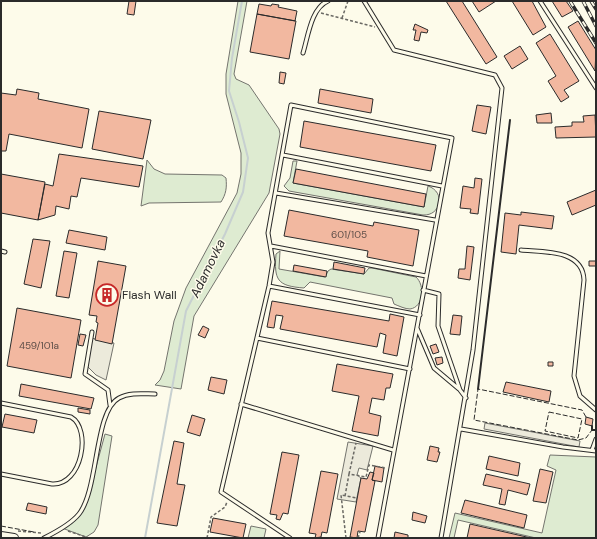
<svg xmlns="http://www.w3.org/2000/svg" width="597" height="539" font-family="'DM Sans',sans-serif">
<rect width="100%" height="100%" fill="#fdfbea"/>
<path fill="#deebd1" stroke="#74746e" d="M238,1H247L234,74L236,79L249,85L279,129L280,134L269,193L194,316L181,389L155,385L160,380L164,371L174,321L186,288L237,193L241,174V153L226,94V74Z
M147,160L154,169L165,174L222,175L226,178C227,188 226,194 221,202L149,203L141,206Z
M293,161H297L293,183L424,207L428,186C446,192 441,216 423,215L289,191L284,186L290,178Z
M280,251L279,269L325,277L328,271L331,269L364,274L369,268H372L416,277C425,285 424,307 410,309C405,309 399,306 394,304L392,298L310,282L304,288C277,286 274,280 276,254Z
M105,434L112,436L98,525L94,532L86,537L62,528L79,514L89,493Z
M550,455L596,457V538H536L458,520L454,538H449L455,513L542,533L556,470L547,466Z
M251,526L266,529L264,538H248Z"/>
<path fill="#eceadb" stroke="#74746e" d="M91,338L114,343L106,380L96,375L87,366Z
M485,423L580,441L579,447L484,429Z
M348,442L373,446L367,470L359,468L357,475L361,478L356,502L337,499Z"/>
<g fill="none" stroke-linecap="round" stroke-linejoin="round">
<path stroke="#c7d0d0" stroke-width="2" d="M145,538L186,311L225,234L243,192L248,158L239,122L229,91L232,58L242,1"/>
</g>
<path fill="#f2b8a0" stroke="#2b2b2b" d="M129,1H136L134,15L127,14Z
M446,1H462L497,57L486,64Z
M472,1H496L479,12Z
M512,1H532L546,27L533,35Z
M552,1H566L573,11L562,17Z
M259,4L271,6L272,4L279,5L278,7L297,11L295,21L257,14Z
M257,14L296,21L289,59L250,52Z
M578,21L596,50L595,71L568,27Z
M415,24L428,30L427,33L421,32L419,41L414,40L416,30H413Z
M550,34L579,81L564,90L569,97L561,102L548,81L556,76L536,43Z
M520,46L528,59L512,69L504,56Z
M280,72L286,73L284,84L279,83Z
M17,89L39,93L38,99L89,109L82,148L9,134L6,151H1V93L16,95Z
M320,89L373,99L371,113L318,103Z
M477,105L491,107L486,134L472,131Z
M99,111L151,120L143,159L92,149Z
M551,113L552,123H537L536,115Z
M595,115L596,137L556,138L555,127L572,126V122H584L583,116Z
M304,121L436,145L431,171L300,147Z
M59,154L143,166L139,187L81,178L77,197L71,196L69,209L56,206L55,215L38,220L45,184L53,186Z
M296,169L426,194L424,207L293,183Z
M1,174L45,182L38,220L1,213Z
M475,178L482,179L478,214L470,213L471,209L460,208L463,186L474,188Z
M596,190V205L572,215L567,202Z
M289,210L373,226L374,222L419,230L413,266L367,257L368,251L284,236Z
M521,212L554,216L552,229L519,225L516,254L501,252L505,213L521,215Z
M69,230L107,237L105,250L66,243Z
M33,239L50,241L41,288L24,284Z
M467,246L474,247L470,280L458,278L459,269H465Z
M64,251L77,253L69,298L56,296Z
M98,261L126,266L112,344L95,340L98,323L96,322L97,316L89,315Z
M589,261H596V266H589Z
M334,262L365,268L364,274L333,269Z
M294,265L327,271L326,277L293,271Z
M272,301L389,321L390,314L404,317L397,356L383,353L386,335L380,333L377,347L280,329L283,316L276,315L274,328L267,327Z
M17,308L81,320L71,378L7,366Z
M453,315L462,316L460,335L450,334Z
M203,326L209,329L205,338L198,335Z
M80,334L86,335L83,346L78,345Z
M436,344L439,352L433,354L430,346Z
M442,357L443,363L437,365L435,358Z
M548,362H553V366H548Z
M337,364L393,374L390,388H386L384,400L372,398L369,413L381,416L378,436L352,431L359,396L332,391Z
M211,377L227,380L224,394L208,390Z
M506,382L551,391L549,402L503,392Z
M21,384L94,398L91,409L19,396Z
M78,408L90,410V414L78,412Z
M5,414L37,420L34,433L2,427Z
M192,415L205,419L200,436L187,432Z
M586,417L593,419L592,426L585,424Z
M174,441L184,443L177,484L185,485L177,526L157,523Z
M430,446L439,448L438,452H440L437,462L427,460Z
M282,452L299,455L288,514L283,513L280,520L276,519L277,515L270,514Z
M489,456L520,463L518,476L486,469Z
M375,466L384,468L382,482L372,480Z
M540,469L553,472L546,503L533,501Z
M321,471L338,474L327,533L322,532L321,537L315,538L316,534L309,533Z
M370,472L374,473L372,480L375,481L365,532L358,531L357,538L350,537L361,478L367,479Z
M486,474L530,484L527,495L508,490L505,505L499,504L502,489L483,485Z
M465,500L527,515L524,528L461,513Z
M28,503L47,507L46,514L26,510Z
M413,512L427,516L425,523L412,520Z
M213,518L246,524L243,538L210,532Z
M470,524L531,538H467Z
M395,532L408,535V538H394Z"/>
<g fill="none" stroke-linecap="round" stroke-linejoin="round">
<g stroke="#2b2b2b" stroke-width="5">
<path id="service" d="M364,1L394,50L495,75L502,88L473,350L441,538
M540,1L596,88
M303,53C308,37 311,8 328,1
M283,155L442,186
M276,193L435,220
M271,246L426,276
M521,250C543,252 583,249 584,280L574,376L580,396L596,410
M1,251L5,252
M269,286L420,315
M423,290L439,294L438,326L460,390L466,398
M417,328L434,368L459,389
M92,332L85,374L108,390L110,405
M257,338L410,369
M1,403L71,417C92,429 82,486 52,484L1,474
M241,404L393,450
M461,429L563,447L596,451
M592,450L596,439
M44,538C56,532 71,524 79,514C99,489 94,411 119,398C130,392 144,394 155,394
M290,538L221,492L269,286L273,262L268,233L291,105L452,138L378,538"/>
</g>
<g stroke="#2b2b2b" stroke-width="10">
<path id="tertiary" d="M1,536L14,538"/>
</g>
<path stroke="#6a6964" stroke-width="1.5" stroke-dasharray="3 2" stroke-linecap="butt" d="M321,13L375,27
M342,18L348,1
M349,474L356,443
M345,496L349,474L366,477L369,465L386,468
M18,531L42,533
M68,531L89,538
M207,538L211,517L225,507L227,502
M346,538L341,495L357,498
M358,538L360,532"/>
<use href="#service" stroke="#fdfbea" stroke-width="3"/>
<use href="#tertiary" stroke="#fdfbea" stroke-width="8"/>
<g stroke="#2b2b2b" stroke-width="3.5">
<path id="rail" d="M570,1L596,43
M583,1L596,26
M591,1L596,9"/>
</g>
<use href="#rail" stroke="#fdfbea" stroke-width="2" stroke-dasharray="6" stroke-linecap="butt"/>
<path stroke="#2b2b2b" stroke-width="1" stroke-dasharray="5 2" stroke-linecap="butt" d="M549,412L582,419L578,438L545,431Z
M586,417L582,410L478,389L474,420L578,440L586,438L592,430
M1,526L34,532"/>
<path stroke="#2b2b2b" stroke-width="2" d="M478,389L510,120
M592,426V430H596"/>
</g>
<defs>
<g id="building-ring" transform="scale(1.15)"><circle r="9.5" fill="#fdfbea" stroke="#c62828" stroke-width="1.5"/><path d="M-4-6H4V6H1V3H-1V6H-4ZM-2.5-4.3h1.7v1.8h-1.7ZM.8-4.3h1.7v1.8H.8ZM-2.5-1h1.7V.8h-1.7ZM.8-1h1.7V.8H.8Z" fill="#c62828"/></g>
</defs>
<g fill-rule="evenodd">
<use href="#building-ring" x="107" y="295"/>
</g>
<g text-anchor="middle" stroke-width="3" stroke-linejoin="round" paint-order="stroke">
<g font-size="10" fill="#5d4e48">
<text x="349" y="238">601/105</text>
<text x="39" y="349">459/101a</text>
</g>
<g font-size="12" fill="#2b2b2b" stroke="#fdfbea" text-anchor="start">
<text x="122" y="299">Flash Wall</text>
</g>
<g font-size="13" font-style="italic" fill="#2b2b2b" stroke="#fdfbea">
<text transform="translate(207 268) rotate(-64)" y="5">Adamovka</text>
</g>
</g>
<rect width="597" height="539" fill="none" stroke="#2b2b2b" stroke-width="4"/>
</svg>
